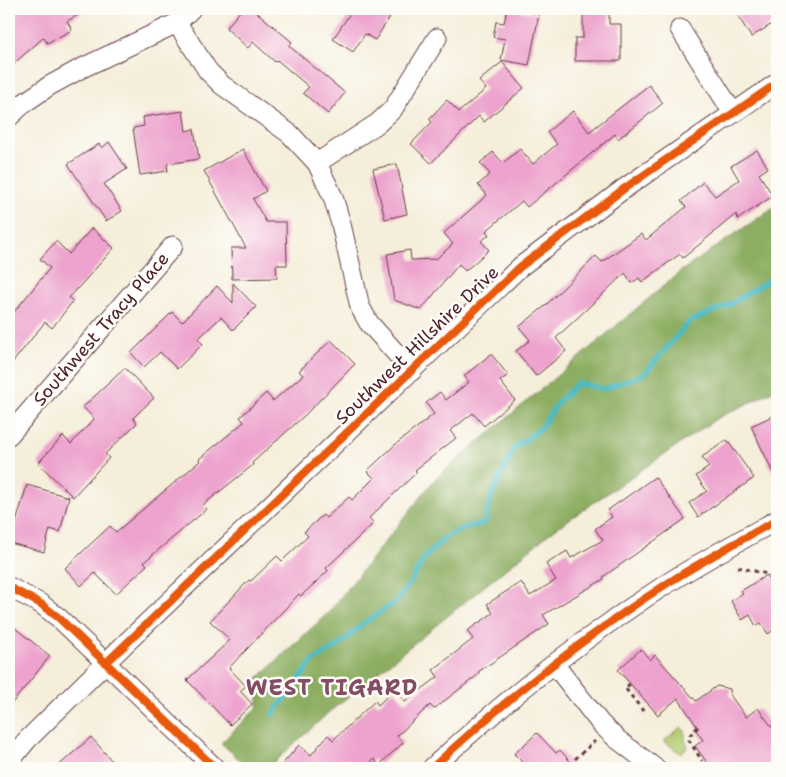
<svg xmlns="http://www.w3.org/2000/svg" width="786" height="777" font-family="'Shantell Sans',sans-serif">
<rect width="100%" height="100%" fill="#fdfcf7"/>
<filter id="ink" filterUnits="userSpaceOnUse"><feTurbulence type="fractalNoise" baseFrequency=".02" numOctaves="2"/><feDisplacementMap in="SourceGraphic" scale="10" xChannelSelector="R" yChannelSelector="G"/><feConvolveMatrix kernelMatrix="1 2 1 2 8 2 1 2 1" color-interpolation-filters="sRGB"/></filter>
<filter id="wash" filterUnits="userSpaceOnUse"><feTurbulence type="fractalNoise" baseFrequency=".0096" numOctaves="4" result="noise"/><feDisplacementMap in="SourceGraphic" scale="20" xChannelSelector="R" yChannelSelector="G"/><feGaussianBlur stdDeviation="1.12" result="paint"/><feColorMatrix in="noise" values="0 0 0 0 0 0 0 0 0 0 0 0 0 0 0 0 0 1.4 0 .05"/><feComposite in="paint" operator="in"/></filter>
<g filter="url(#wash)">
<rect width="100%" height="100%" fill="#f5eeda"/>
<path fill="#b2ca6f" stroke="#7e744d" d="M681,727L685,731V740L688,747L680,753L665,742V740Z"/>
<path fill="#8dae62" stroke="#6c6646" d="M777,205V389L716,419L555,529L328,713L268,768H249L221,743L258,707V678L329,612L435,479L680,272Z"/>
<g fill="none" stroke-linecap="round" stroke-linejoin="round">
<path stroke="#4ab9c0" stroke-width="5.5" d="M273,714L313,661L338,646L364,623L397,601L410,583L425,557L447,536L466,527L485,523L491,497L514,448L540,429L559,401L578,383L604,389L644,374L690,321L729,305L777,275"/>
</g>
<g id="blocks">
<path fill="#eda3cd" d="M9,9H89L67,21L72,30L47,43L44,37L9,68Z
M242,9H253L292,42L289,46L345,93L328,114L303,93L309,87L277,60L275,62L253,42L248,48L226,28Z
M353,9H378L390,17L375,40L365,34L353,52L333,39Z
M507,9L539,14L529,65L501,60L505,39L493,37L496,22L504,23Z
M583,9H609V24H621V61H575V38H583Z
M750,9H777V21L751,37L738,16Z
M502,62L524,88L484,122L479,116L431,163L411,144L432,122L429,119L447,100L459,112L486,89L479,81Z
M649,85L663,103L618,139L615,134L527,207L522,201L486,231L489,235L481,241L489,250L465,271L459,264L421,310L394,300L387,254L410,250L411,260L436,259L453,244L444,233L487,195L478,185L490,174L480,163L493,152L503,163L520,149L533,164L557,144L547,132L573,111L589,132Z
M183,111L186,131L194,129L199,159L167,164L168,171L140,175L133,128L144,126L143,117Z
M109,142L127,169L104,184L122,211L106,221L68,164L99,144L102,148Z
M243,149L266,191L253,199L266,222H286L287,265H276L277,278L232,279L231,248H246L204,171Z
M757,150L768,168L759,174L773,196L738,219L736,214L683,258L680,254L642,282L639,278L632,283L625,273L556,338L566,351L536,376L516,351L530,340L519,327L545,306L596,256L602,262L641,234L646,240L686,207L681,201L703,182L715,196L739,180L731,166Z
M397,164L407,214L385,219L373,169Z
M92,228L114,248L69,298L73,301L52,328L45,322L9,367V318L50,268L40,259L56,241L69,254Z
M233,283L256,307L233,330L221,317L198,339L203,344L177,369L160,352L144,367L131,353L172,312L182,322L217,286L233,303Z
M331,340L355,364L305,415L252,463L253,465L203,505L207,509L144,562L147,565L116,594L95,573L81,586L65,568L110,526L116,532L200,461L199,459L244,422L240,417L266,393L273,401L303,375L299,371Z
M491,354L508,375L500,381L515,400L484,426L473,413L450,431L456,438L415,470L417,472L369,518L374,523L326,568L328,571L301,596L299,594L229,668L246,686L240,691L252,704L230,725L187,680L230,640L210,621L249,580L251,581L277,556L282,561L308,536L304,532L323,515L326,518L349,497L352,500L374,478L367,471L396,444L434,414L426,403L440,392L446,400L469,382L464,376Z
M125,368L154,398L133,418L137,423L105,454L109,458L73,497L38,463L63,436L71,444L94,419L83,407Z
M777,414V481L751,426Z
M727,440L754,478L698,517L689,503L707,491L696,476L709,467L702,457Z
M655,477L685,519L603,577L604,579L543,615L549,624L478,672L479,674L434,709L430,705L397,736L403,743L379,765L374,759L366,768H279L299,745L311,755L328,735L333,740L375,701L378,705L394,690L405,702L438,677L433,670L473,639L467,631L493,613L487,604L521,582L530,596L556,580L546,564L567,551L571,558L603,540L595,529L612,517L608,510Z
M27,485L69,497L60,532L50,529L44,552L10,543Z
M777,573V628L768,634L761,623L756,626L750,615L742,620L731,601L743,593L741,591L767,575L769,578Z
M15,628L50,656L9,707V636Z
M641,649L650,660L655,655L696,701L717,686L730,689V695L746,717L758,708L777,734V768H711L695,746L703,740L696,730L698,728L678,698L658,715L618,670Z
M537,733L556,753L560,750L576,768H528L514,754Z
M91,737L112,761L104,768H56Z"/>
</g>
</g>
<g filter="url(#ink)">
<use href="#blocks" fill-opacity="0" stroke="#643e45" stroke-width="1"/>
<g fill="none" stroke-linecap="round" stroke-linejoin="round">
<g stroke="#643e45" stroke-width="21">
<path id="minor" d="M177,23L208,71L222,85L290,134L317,163L333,197L341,224L360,307L369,323L412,371
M680,29L733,113
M9,117L24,103L49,86L80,69L177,23L191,9
M317,163L378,123L393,109L437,38
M9,435L173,246
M9,587L41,604L59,618L215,768
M554,664L601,724L617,739L655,768
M9,762L27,740L128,641L520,267L625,188L777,83
M432,768C505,700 584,637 668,583C704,560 741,540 777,520"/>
</g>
<path stroke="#643e45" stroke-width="3" stroke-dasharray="4 4" stroke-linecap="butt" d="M738,567L771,575L772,576
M630,684L625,688L644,712
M698,727L690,735L689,740L702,761
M575,759L595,741"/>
<use href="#minor" stroke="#fff" stroke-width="19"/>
<g stroke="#fdfcf7" stroke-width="11">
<path id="cycleway" d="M9,587L41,604L59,618L215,768
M106,663L520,267L625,188L777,83
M432,768C505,700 584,637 668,583C704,560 741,540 777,520"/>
</g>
<use href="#cycleway" stroke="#e8590c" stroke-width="8"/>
</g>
</g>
<g text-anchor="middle" stroke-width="5" stroke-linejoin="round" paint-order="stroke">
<g font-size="18" fill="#4a1f2b" stroke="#fdfcf7">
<text transform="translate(101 329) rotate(-49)" y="6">Southwest Tracy Place</text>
<text transform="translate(417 345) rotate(-44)" y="6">Southwest Hillshire Drive</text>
</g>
<g font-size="22" font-weight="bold" letter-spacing="1" fill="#834d64" stroke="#fdfcf7">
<text x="332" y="695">WEST TIGARD</text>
</g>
</g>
<rect width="786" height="777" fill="none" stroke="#fdfcf7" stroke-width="30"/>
</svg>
